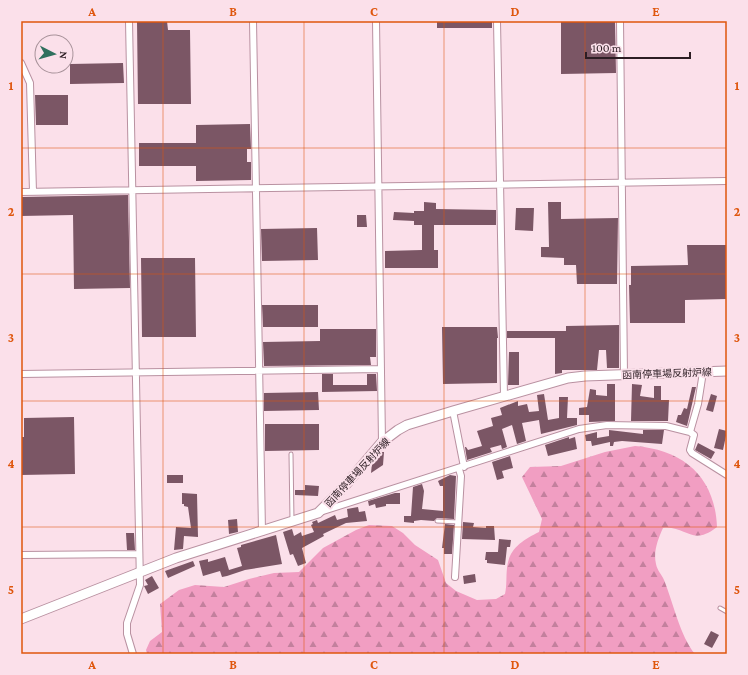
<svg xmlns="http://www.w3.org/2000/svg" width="748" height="675" font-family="'Crimson Pro','Noto Sans JP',serif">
<defs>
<pattern id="forest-firs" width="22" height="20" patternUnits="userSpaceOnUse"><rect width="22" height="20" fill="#f19ec2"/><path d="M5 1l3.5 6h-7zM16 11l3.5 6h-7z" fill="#c3809d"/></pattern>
</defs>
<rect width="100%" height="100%" fill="#fbe0ea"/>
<path fill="url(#forest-firs)" d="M635,446C684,450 715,477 717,527C691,547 688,526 663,528C658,539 653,552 656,564C657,570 662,575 664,580C673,602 680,636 695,654H147L146,650L150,641L162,632L160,604L179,590L195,585L224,587L249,579L274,573L299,572L323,548L356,530L369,525L392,526L403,533L415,545L438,560L446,583L456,591L477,600L496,599L505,594C507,585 506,577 507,568C509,548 523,540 539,532L542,519L522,477L530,467L561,466L605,452Z"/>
<path fill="#7b5665" d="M137,21H167L168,30H190L191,104H138Z
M492,21V28H437V22Z
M561,21H615L616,73L561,74Z
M123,63L124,83L70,84V64Z
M35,95H68V125H36Z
M250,124L251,149H247V162H251V180L196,181V166H139V143H196V125Z
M128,195L130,288L74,289L73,215L21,216V197Z
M424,202L436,203V209L496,210V225H434V250H438V268H385V251L422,250V225H414V221L393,220L394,212L414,213V211H424Z
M548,202H561V219L618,218L617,284H577L576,265H564V258L541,257V247H549Z
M516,208H534L533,231L515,230Z
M357,215H366L367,227H357Z
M317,228L318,260L262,261L261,229Z
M687,245H727V299L685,300V323H630L629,285H631V266L688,265Z
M141,258H195L196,337H142Z
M262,305H318V327H263Z
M619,325V368H607L606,350H599L597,370H562V373L555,374V338H507V331H566V326Z
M442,327H497L498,338H497V383L443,384Z
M320,329H376V357H370L371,365L264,366L263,342L320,341Z
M509,352H519V385H508Z
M322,374H333V385H367V374H376L377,391L322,392Z
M607,384H615V421L589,422V415H579V408L587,407L590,389L596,390V395L607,396Z
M632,384L642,385L640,396L654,398V386H661V400H669L668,421H631Z
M692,387H696L687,426L676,422L678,415H681L684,408L687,409Z
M318,392L319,410L264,411V393Z
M544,394L548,420L559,418V397H568L567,418H577V425L541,434L539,420L522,423L526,441L517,444L512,425L502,429L507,447L502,449L501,445L490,448L492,452L467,460L465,447H466L468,450L482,446L477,431L493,426L491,418L502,415L500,408L518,401V406L527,404L529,412L539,411L537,395Z
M711,394L717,396L713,412L706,410Z
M74,417L75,474L21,475V437H24V418Z
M265,424H319V450L265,451Z
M719,429L727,431L723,450L714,448Z
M609,430L643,434V430H664L662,444L622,441L614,442L613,446H610V442L592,446L591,441H586L585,435L597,432V438L609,436Z
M569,437V439L575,437L577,449L548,456L545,445Z
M698,443L715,452L711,459L695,450Z
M381,452H384L383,465L371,473L372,463L375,462L376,459Z
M510,456L513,468L502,471L504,478L497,480L492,462Z
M167,475H183V483H167Z
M450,475L456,476L454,519L437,518L434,521L421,520L414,521V523L404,522V516H411L413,487L422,484L424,491L422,509L443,511V486H440L438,481Z
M305,485L319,486L318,496L295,495V490H305Z
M182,493L197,494L198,537L184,536L183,549L174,550L176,527L191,528L188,507L184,506V504H182Z
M395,493H400V504H386V506L376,508L375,504L369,506L368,501Z
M358,507L359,512L365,511L367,521L346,523L323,534L324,536L302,548L306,563L298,566L293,554L290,555L283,532L292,529L294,536L301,532L302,536L314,532L311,525L313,524L312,522L317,520L318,523L335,515L337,520L348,517L347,509Z
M237,519L238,532L229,534L228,520Z
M463,522L474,523L473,527L486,528V526H494L495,540L462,539Z
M445,524L454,525L452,554H444V548H442Z
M126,533H134L135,550H127Z
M276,535L282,564L245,570L227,576L222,577L220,571L203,576L199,561L208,559V562L225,557L229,570L242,566L237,548L241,547V545Z
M499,539L511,540L510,547H507L505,565L487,563V560H485L486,552H498Z
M193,561L195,566L168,578L165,571Z
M475,574L476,582L464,584L463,576Z
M152,576L159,588L148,594L144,586L148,585L145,580Z
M711,631L719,635L712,648L704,644Z"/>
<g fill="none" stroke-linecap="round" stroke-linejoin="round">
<g stroke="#b991a1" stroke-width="5">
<path id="service" d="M291,454L292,520
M437,521L459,522
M720,608L727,612"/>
</g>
<g stroke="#b991a1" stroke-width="8">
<path id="minor" d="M129,21L140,585L127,623V634L133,654
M253,21L262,532
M376,21L382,442
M497,21L504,396
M620,21L624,375
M21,63L30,83L33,192
M21,192L727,181
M21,374L381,369
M453,411L464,467
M690,432L698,404L703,372
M320,512L579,429L607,425L666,426L690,432L694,435L690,450L692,453L727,475
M21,555L139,554
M455,577L461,476L459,469"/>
</g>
<g stroke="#b991a1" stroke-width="11">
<path id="secondary" d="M21,619L176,558L318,513L343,488L382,442L398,430L407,425L453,411L568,378L585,376L727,371"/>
</g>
<use href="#service" stroke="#fff" stroke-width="3"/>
<use href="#minor" stroke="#fff" stroke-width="6"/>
<use href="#secondary" stroke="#fff" stroke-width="9"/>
</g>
<path fill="none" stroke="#df560d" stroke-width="1" stroke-opacity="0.55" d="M163,21V654M304,21V654M444,21V654M585,21V654M21,148H727M21,274H727M21,401H727M21,527H727"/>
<g text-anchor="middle" stroke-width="4" stroke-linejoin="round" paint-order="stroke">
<g font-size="10" fill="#2c1d23" stroke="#fbe0ea">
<text transform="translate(667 373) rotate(-2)" y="4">函南停車場反射炉線</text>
<text transform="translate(357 472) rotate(-47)" y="4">函南停車場反射炉線</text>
</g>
</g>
<rect width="748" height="675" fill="none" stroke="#fbe0ea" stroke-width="44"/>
<g transform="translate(54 54) rotate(96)"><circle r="19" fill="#fbe0ea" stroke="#a8929a"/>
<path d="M0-3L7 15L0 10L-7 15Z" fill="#30705e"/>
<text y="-6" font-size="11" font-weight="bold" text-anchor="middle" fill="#2c1d23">N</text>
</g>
<path d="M586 52v6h104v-6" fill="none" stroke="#2c1d23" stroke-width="2"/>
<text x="592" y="52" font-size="12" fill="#2c1d23" stroke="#fbe0ea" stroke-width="3" paint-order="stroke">100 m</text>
<rect x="22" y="22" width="704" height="631" fill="none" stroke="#df560d" stroke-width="1.5"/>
<g font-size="13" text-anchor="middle" font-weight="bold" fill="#df560d">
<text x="92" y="16">A</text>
<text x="233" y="16">B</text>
<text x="374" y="16">C</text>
<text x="515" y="16">D</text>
<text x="656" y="16">E</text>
<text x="11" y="90">1</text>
<text x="737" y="90">1</text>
<text x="11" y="216">2</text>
<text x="737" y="216">2</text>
<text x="11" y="342">3</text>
<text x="737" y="342">3</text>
<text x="11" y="468">4</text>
<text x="737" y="468">4</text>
<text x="11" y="594">5</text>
<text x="737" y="594">5</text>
<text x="92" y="669">A</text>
<text x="233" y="669">B</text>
<text x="374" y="669">C</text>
<text x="515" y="669">D</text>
<text x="656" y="669">E</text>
</g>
</svg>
